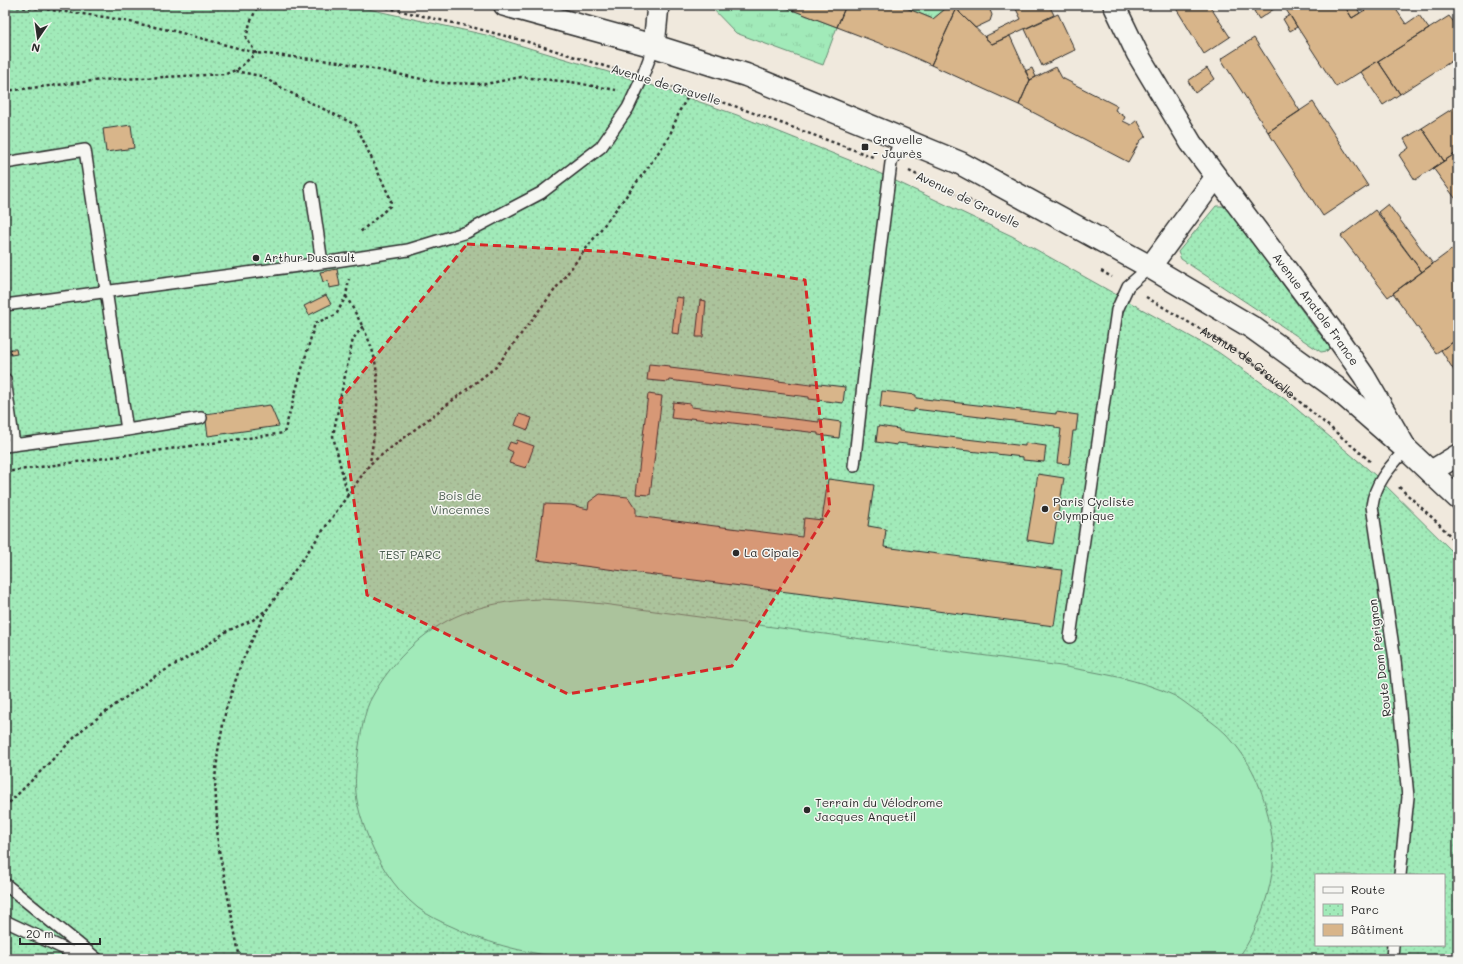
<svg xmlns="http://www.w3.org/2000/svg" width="1463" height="964" font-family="Mali,sans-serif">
<defs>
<pattern id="grass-tufts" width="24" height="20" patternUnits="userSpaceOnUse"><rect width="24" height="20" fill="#a1eab9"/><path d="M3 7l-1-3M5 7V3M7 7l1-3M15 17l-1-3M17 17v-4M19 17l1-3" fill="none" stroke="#8bc99f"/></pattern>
<pattern id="park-dots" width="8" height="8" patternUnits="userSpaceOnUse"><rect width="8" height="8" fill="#a1eab9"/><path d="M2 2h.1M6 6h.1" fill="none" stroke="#8bc99f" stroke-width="1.8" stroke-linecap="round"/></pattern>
</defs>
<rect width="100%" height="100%" fill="#f0e9dd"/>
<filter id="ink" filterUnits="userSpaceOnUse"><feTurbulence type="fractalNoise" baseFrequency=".025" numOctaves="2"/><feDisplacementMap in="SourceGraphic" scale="8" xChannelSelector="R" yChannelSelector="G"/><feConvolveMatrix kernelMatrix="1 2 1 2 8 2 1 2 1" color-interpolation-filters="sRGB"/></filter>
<g filter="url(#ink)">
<path fill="url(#grass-tufts)" stroke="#668a72" d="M709,5H779L837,27L823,65L736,33Z
M899,5H950L933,19Z"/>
<path fill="url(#park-dots)" stroke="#668a72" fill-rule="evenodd" d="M5,5H350L486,35L648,84L737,115L864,166L1012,236L1218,352L1286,400L1375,475L1458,557V959H5ZM1316,875H1444V945H1316Z
M1216,206H1223L1231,213L1316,330L1326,341L1330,348L1327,351L1321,352L1181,259L1178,252Z"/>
<path fill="#a1eab9" stroke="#668a72" d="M541,599L574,601L603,604L1061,666C1099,673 1140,679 1175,696C1182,700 1188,705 1195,710C1205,717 1217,725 1226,734C1252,762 1263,789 1270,825C1273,841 1275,857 1272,873C1270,887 1266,901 1261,914C1255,929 1248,946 1237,959H572C528,953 493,946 453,927C441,922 429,916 418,908C393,888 376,859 365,829C353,796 354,780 359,746C361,733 365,708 372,697C392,660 429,624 470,611C493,603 517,600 541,599Z"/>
<path fill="#d8b58a" stroke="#2b2b2b" d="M779,5H846L837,27Z
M846,5H899L933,19L950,5H988L992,15L990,21L975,28L960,13L957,8L931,65L900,51L837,27Z
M1014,5H1049L1054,15L992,44L984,37L1021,19Z
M1174,5H1209L1230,37L1204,54Z
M1262,5H1280L1259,19L1254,11Z
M1283,5H1344L1352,18L1373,5H1393L1406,24L1419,15L1429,29L1336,87Z
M1344,5H1355L1360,13L1352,18Z
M957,8L960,13L992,44L1010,36L1030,80L1019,105L931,65Z
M1058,14L1075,50L1042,66L1025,29Z
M1290,15L1297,27L1290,31L1283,19Z
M1449,16L1457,26H1458V57L1400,94L1378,61Z
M1254,38L1300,111L1268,132L1221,59Z
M1378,61L1400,94L1383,105L1361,72Z
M1056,67L1062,78L1117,106L1115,110L1125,117L1123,121L1131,125L1137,120L1146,136L1140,141L1128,162L1019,105L1030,80Z
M1032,68L1036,77L1030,80L1025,71Z
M1207,68L1214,79L1195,93L1188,81Z
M1313,102L1368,186L1323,216L1268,132Z
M1458,105V152L1444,161L1422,128Z
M131,125L134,148L106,152L103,129Z
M1422,128L1444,161L1415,180L1399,155L1409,148L1404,139Z
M1458,152V202L1433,168Z
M1388,204L1433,264L1422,272L1378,212Z
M1375,210L1422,272L1388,297L1341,236Z
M1458,245V339L1436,353L1393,293Z
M337,269L340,286L329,288L328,281L323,282L320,272Z
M326,295L331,304L309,315L304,306Z
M676,297L683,298L679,334L672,333Z
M700,300L706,301L703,337H696Z
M1458,339V377L1441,350Z
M10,349H16L17,354L11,355Z
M649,364L670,366V368L811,385V383L845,387L843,403L809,399V397L669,380L668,382L647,380Z
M882,391L916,395V398L1056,414V412L1078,415L1076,431H1073L1069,464L1057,463L1061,429L1055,428V426L914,409V412L880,407Z
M648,394L662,396L650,495L636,494Z
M673,402L691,404V407L819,422V419L841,422L839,438L818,435V433L690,418L689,420L671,418Z
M270,405L279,426L208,436L205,414Z
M519,414L532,418L528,430L515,425Z
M878,426L899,429V431L1025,446V443L1046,446L1044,462L1023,460V457L897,443V445L876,442Z
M517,440L534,446L526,468L509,463L513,452L507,449L510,442L516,444Z
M1038,474L1064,478L1053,544L1027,540Z
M828,479L874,485L868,526L886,529L884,547L1062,570L1054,626L537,560L544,504L571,505L588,509L589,502L600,494L628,497L636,509V516L802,537L804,518L822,520Z"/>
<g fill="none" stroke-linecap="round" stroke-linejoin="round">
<g stroke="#2b2b2b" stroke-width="14">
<path id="service" d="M5,163L85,150L127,430
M311,187L322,263
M5,305L336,261L408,250L467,232L541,193L601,147L628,108L642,78L654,46
M5,379L14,445
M5,446L127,430L201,418
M854,466L864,376L891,163L901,139
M1070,637L1117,310L1128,286L1150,267
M1400,875L1408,797L1395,660L1372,506C1375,482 1391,466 1406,449
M5,884L97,959
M5,921L86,959
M1392,959L1393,945"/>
</g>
<g stroke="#2b2b2b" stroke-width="24">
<g id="minor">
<path id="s2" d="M1114,5L1137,53L1191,143L1331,329L1364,376L1404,445"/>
<path d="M654,46L658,5"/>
<path d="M1150,267L1216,177"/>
<path d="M1430,472L1458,455"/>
</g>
</g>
<g stroke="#2b2b2b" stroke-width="25">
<path id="tertiary" d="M505,5L654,46L746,75L960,163L1150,267L1253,328L1336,388L1406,449L1458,498"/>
</g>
<g stroke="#2b2b2b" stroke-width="2.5" stroke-dasharray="3 3" stroke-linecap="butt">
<path d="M375,5L475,28L528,42L623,72"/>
<path d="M5,6L43,9L105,17L174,31L256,53L339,62L441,83L486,84L521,77L571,82L616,90"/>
<path d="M235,71L261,76L289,92L356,125L391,200L390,206L359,233"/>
<path d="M660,84L729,104L873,157"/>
<path d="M5,91L101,80L226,74L238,69L256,53L246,38L250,23L258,5"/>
<path d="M909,171L993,212"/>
<path d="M1101,271L1112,277"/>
<path d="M346,296C356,314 366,331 372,349C383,385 375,427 370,463"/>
<path id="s1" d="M1146,297L1237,351L1256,365L1370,461"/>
<path d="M5,472L284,433L315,323L336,315L346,296L349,279"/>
<path d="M1399,487L1438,523L1458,544"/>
<path d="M348,496L333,436L341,394L353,339L363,326"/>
<path d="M5,807L84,728L152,678L200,650L227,631L253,620L265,611"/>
<path d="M240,959L218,845L215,779L218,751L226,709L242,661L266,611L370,464L496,367L649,166L669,137L680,110L690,93"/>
</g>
<use href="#service" stroke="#f6f6f2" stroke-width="11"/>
<use href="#minor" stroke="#f6f6f2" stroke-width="21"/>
<use href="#tertiary" stroke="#f6f6f2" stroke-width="22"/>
</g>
</g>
<path fill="#d62828" fill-opacity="0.2" stroke="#d62828" stroke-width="3" stroke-dasharray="8 5" stroke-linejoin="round" d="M467,244L616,252L805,280L830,509L732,666L568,694L367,595L340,400Z"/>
<g fill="#2b2b2b" stroke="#f6f6f2" stroke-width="1.5">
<rect x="861" y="143" width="8" height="8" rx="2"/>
<circle cx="256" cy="258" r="4"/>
<circle cx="1045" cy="509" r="4"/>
<circle cx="736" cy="553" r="4"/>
<circle cx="807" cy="810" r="4"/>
</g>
<g text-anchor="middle" stroke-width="3" stroke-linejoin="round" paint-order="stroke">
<g font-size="12" fill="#2b2b2b" stroke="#f6f6f2">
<text transform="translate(666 85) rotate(17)" y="4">Avenue de Gravelle</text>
<text transform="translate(968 200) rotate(26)" y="4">Avenue de Gravelle</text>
<text dy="4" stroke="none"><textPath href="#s2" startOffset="366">Avenue Anatole France</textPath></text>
<text dy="4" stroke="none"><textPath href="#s1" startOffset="121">Avenue de Gravelle</textPath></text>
<text transform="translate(1380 658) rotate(-97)" y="4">Route Dom Pérignon</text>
</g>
<g font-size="12" fill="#2b2b2b" stroke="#f6f6f2" text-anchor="start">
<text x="873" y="144">Gravelle<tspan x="873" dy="14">- Jaurès</tspan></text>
<text x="264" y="262">Arthur Dussault</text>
<text x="1053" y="506">Paris Cycliste<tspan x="1053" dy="14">Olympique</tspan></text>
<text x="744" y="557">La Cipale</text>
<text x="815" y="807">Terrain du Vélodrome<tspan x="815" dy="14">Jacques Anquetil</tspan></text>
</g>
<g font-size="12" fill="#485b4e" stroke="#f6f6f2">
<text x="460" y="500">Bois de<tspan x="460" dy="14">Vincennes</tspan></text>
<text x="410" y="559">TEST PARC</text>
</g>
</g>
<rect width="1463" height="964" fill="none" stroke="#f6f6f2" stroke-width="20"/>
<rect x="10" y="10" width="1443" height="944" fill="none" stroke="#2b2b2b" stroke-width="1.5" filter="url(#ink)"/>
<rect x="1315" y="874" width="130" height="72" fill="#f6f6f2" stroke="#a5a5a2"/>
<rect x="1323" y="887" width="20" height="6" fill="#f6f6f2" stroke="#a5a5a2"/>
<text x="1351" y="894" font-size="12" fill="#2b2b2b">Route</text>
<rect x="1323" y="904" width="20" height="12" fill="url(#park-dots)" stroke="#a5a5a2"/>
<text x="1351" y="914" font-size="12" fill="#2b2b2b">Parc</text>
<rect x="1323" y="924" width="20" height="12" fill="#d8b58a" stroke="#a5a5a2"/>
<text x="1351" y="934" font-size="12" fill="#2b2b2b">Bâtiment</text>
<g transform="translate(38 38) rotate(193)" stroke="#f6f6f2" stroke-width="3" paint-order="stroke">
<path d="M0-3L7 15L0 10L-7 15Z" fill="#2b2b2b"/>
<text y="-6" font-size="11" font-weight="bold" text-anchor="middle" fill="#2b2b2b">N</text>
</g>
<path d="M20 938v6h80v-6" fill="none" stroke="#2b2b2b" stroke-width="2"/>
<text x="26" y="938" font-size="12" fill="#2b2b2b" stroke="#f6f6f2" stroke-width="3" paint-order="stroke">20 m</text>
</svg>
